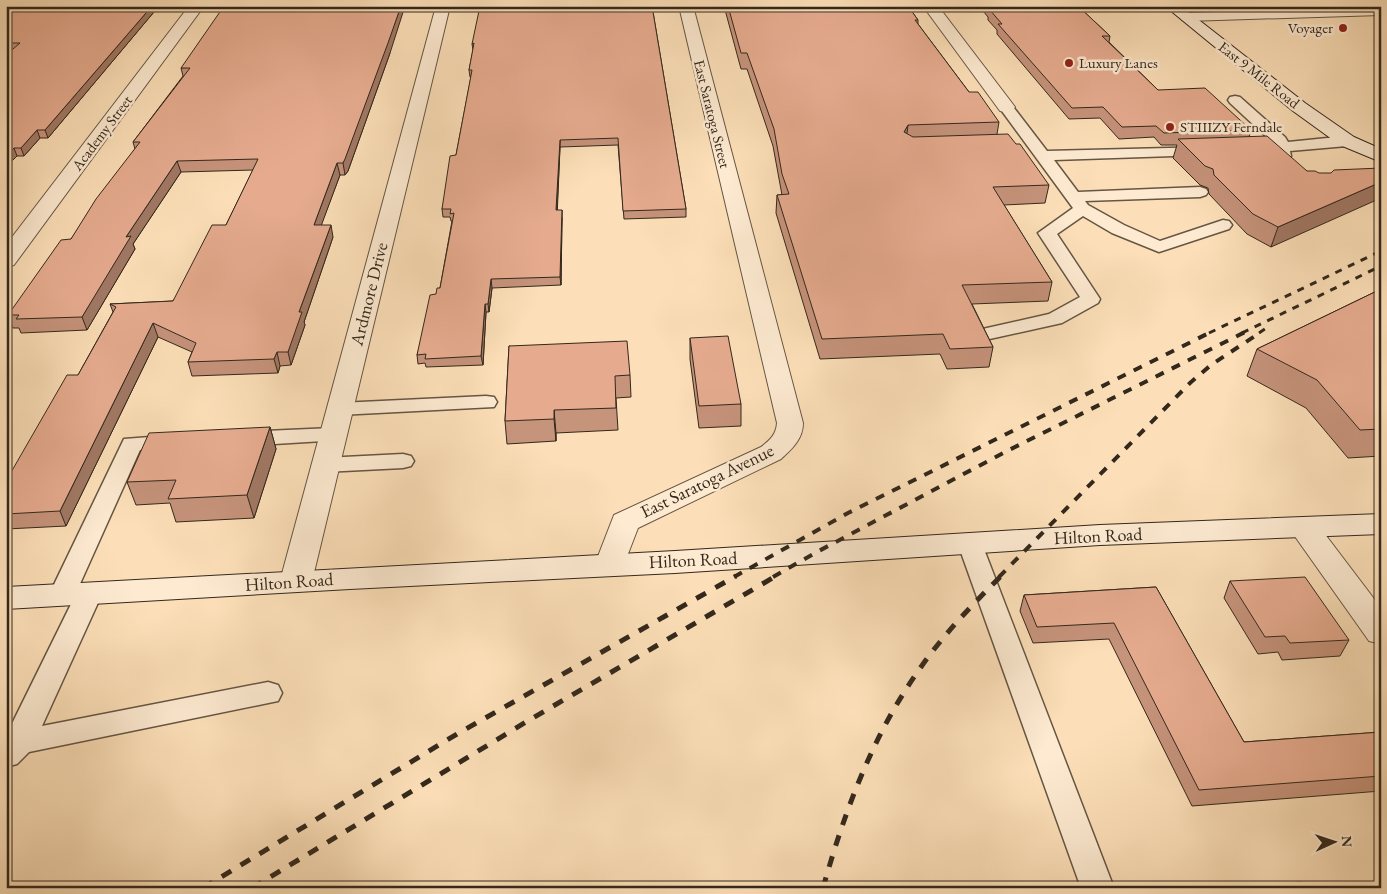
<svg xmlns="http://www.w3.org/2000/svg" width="1387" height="894" font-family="'EB Garamond',serif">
<rect width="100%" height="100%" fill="#fcdfb8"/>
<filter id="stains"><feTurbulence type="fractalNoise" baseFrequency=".004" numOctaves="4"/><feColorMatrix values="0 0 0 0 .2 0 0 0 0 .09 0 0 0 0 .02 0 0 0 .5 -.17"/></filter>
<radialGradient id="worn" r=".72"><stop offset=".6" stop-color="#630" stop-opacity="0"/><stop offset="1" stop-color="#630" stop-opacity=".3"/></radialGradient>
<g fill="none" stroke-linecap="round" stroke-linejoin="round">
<g stroke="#655643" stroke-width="3">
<path id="lane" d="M1235,96L1240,97L1285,137L1288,142L1347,136L1352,138L1355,141L1352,144L1347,146L1290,151L1291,156L1288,159H1278L1275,152L1243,151L1240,148L1243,145L1273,143L1230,103L1228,100L1230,97Z
M1006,103L1011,104L1047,151L1209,147L1212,150L1209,153L1204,155L1054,160L1078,192L1200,187L1206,189L1208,192L1206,195L1200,197L1085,201L1088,205L1124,225L1160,241L1223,220L1229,221L1232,225L1229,229L1159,252L1112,233L1083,216L1057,234L1100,299L1098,303L1062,323L985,340L978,338L975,334L978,330L1049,314L1080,297L1038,233L1073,208L999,107L1001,104Z
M486,396L494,397L497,402L494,407L339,415L331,414L328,409L331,404L339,403Z
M332,428L340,430L343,435L340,440L243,446L235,444L232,439L235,434L243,432Z
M176,435L184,437L187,442L184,447L140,450L75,595L71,602L62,604L53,602L49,595L124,439Z
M403,454L411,456L414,461L411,466L403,468L324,472L316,470L313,465L316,460L324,458Z
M970,536L979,538L982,544L1114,888H1081L958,544L961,538Z
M89,585L98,587L102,594L42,726L268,682L278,685L282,693L278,701L29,752L17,764L6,767V736L76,594L80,587Z"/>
</g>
<g stroke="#655643" stroke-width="2">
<path id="street" d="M189,6H204L14,265L6,267V245Z
M436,6H450L312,581L307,589L296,592L285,589L280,581Z
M679,6H693L803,423C803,439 792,449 781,459L638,528L621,572L610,575L599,572L595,564L614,515L761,447C770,440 776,435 777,423Z
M923,6H938L1012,103L1015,107L1012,111L1006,112L1000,111Z
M1381,7V15L1187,21L1182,20L1180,17L1182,14L1187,13Z
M1304,518L1315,521L1381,608V644L1369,641L1289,528L1293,521Z"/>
</g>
<g stroke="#33281c" stroke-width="2">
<path id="secondary" d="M1165,6H1181L1305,103L1354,137L1381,149V162L1340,145L1293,111Z
M1381,514V534L1100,545L675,573L350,589L6,609V587L675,551L1100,525Z"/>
</g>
<use href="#lane" fill="#fdead1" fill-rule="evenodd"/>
<use href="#street" fill="#fdead1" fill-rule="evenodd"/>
<use href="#secondary" fill="#fdead1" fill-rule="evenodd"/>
<path stroke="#33281c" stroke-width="3" stroke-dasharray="7 7" stroke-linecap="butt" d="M1209,333L1381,251
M1242,333L1381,266
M1259,333L1265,329"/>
<path stroke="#33281c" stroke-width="4" stroke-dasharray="9 9" stroke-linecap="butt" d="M734,577L848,513L1211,332
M773,577L815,553L1007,451L1245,332
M999,577L1190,383L1211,365L1261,332"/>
<path stroke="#33281c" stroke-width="5" stroke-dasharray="11 11" stroke-linecap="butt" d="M203,888L457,734L736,576
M252,888L531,719L776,576
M823,888C845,810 873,734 921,667C944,634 972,605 1001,576"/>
</g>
<path fill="#c6937b" stroke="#33281c" d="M6,6H159L48,138H40L24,156H17L6,167L12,50H6Z
M652,6L686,209V217L624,219L618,145L560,147L557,210L562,218L561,285L492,288L489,312H486L483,365L426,367L425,363L418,364L417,355L436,294L440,288L452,221H451L450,217H443L442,209L456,155L471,77H470L469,70L473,50L472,44Z
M724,6H908L918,20V24L969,92L999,122L997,134L1049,185L1045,203L1004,205L1052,282L1048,301L972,304L993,347L989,367L947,369L940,354L820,359L776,213L777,195H782L773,146L747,69H741Z
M979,6H1078L1110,36L1109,42L1158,90L1251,130L1249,137L1307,171L1271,247L1247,234L1209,194L1208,188L1200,185L1173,158L1177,145H1161L1154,137L1119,139L1100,118L1069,119L997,34V30L988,20V17Z
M390,53L348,171L345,175H340L321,225L333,237L304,322L305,325L291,365L280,366L278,373L192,376L188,362L192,352L158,337L66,526L6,529V481L78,375L113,312L110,304L173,301L226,225L253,170L181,172L133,244L135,249L87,330L21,333L19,328H13L8,315L71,239L135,149L133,142L183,76L181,68Z
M1381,289V456L1348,458L1306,408L1247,376L1257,349Z
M690,338L741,404V426L699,428L690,359Z
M509,346L630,375L631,397L616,398L618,430L556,433V441L507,444L505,421Z
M270,427L276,449L254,518L176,522L170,503L136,505L127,482Z
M1230,581L1349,640L1340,656L1282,660L1278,652L1258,654L1224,598Z
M1156,587L1244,742L1381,732V791L1192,806L1109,639L1033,643L1020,611L1024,595Z"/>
<path fill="#a17864" stroke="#33281c" d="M152,6H159L48,138L45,130Z
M401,6H405L390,53L348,171L345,175L343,163Z
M908,125L906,142L904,132Z
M37,130L40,138L24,156L21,148Z
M560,140V147L557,218L556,210Z
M14,148L17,156L6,167V156Z
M177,161L181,172L133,244L135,249L87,330L82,317L126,237Z
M337,163L340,175L317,237L314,225Z
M1381,182V198L1271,247L1278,227Z
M562,210V218L561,285L560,277Z
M331,225L333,237L304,322L305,325L291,365L288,352L299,312Z
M491,279L492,288L489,312L488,304Z
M485,304L486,312L483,365L481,356Z
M153,323L158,337L66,526L60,511Z
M277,352L280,366L278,373L274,359Z
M554,410L556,433V441L554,419Z
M270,427L276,449L254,518L247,495Z"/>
<path fill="#e6ab8f" stroke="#33281c" d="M6,6H152L45,130H37L21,148H14L6,156V55L20,43H6Z
M224,6H401L388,43L345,159L343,163H337L314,225H331L299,312H302L288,352H277L274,359L188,362L196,343L153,323L60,511L6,514V481L67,375H78L116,307L110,304L173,301L212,225H226L258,159L177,161L126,237L131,236L82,317L16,319L19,315H8L61,240L71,239L96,199L140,142H133L190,68H181Z
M480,6H652L686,209L623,211L618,138L560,140L556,210H562L560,277L491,279L488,304H485L481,356L425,359L426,354L417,355L430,295L436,294L437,288H440L454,213L450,214L451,209H442L450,156L456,155L472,70H469L474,43L472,44Z
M728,6H908L918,20H915L969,92H978L999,122L908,125L904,132L913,137L1008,134L1016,144H1020L1049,185L993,187L1052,282L962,285L993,347L950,349L943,334L822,339L777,195L789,194L782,174L774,129L747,53H741Z
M989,6H1078L1110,36H1102L1158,90L1205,88L1251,130L1164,133L1156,126L1122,127L1103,107L1072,108L998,24H1002L989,9H992Z
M1267,136L1307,171H1315L1319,173H1331L1334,170L1381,168V182L1278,227L1253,214L1214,175L1213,169L1205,166L1178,139Z
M1381,289V429L1360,430L1317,380L1257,349Z
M728,336L741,404L699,406L690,338Z
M627,341L630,375L615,376L616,408L554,410V419L505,421L509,346Z
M270,427L247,495L168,499L176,480L127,482L149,433Z
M1305,577L1349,640L1290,643L1285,636L1265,637L1230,581Z
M1156,587L1244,742L1381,732V776L1199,790L1114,623L1037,627L1024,595Z
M1301,882L1304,888H1241V887Z"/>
<g fill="#8f2418" stroke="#fdead1" stroke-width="2">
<circle cx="1343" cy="28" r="5"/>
<circle cx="1069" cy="63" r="5"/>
<circle cx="1170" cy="127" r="5"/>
</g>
<g text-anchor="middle" stroke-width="5" stroke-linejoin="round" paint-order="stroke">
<g font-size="15" fill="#33281c" stroke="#fdead1" text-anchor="start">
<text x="1333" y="33" text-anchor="end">Voyager</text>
<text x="1079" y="68">Luxury Lanes</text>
<text x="1180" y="132">STIIIZY Ferndale</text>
</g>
<g font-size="15" fill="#33281c" stroke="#fdead1">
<text transform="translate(1259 75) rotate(38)" y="5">East 9 Mile Road</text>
<text transform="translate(712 114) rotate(76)" y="5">East Saratoga Street</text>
<text transform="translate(102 133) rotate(-53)" y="5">Academy Street</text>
</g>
<g font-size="18" fill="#33281c" stroke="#fdead1">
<text transform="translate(369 294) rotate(-76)" y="6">Ardmore Drive</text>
<text transform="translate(707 481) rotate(-26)" y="6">East Saratoga Avenue</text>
<text transform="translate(1098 536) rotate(-3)" y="6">Hilton Road</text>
<text transform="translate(693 560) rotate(-3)" y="6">Hilton Road</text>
<text transform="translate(289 582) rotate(-4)" y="6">Hilton Road</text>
</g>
</g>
<rect width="1387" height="894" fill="none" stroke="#fcdfb8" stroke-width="25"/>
<rect x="8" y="8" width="1372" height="879" fill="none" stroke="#33281c" stroke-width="2.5"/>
<rect x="12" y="12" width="1362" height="869" fill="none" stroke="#33281c"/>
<g transform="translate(1334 842) rotate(87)" stroke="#fdead1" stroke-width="4" paint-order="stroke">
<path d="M0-4L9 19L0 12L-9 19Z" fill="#33281c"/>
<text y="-8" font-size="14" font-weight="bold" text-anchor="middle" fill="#33281c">N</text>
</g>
<rect width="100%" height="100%" filter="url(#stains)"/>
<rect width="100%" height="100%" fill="url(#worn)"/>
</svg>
